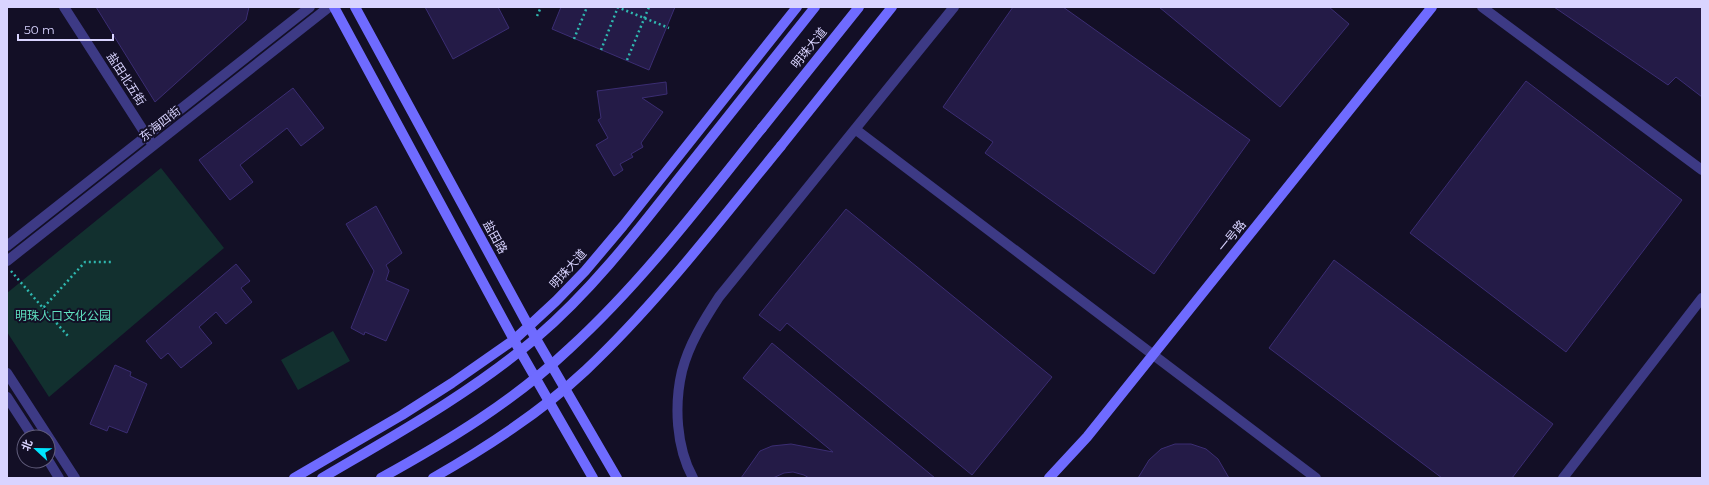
<svg xmlns="http://www.w3.org/2000/svg" width="1709" height="485" font-family="Montserrat,'Noto Sans SC',sans-serif">
<rect width="100%" height="100%" fill="#130f26"/>
<path fill="#12302f" d="M161,168L224,248L49,397L7,332V293Z
M333,331L350,361L298,390L281,360Z"/>
<path fill="#241b47" stroke="#3b2d73" d="M96,7H249L246,20L155,102Z
M425,7H498L509,28L453,59Z
M561,7H675L649,70L552,29Z
M1013,7H1063L1250,140L1154,274L985,153L993,142L943,107Z
M1159,7H1329L1349,24L1280,107Z
M1554,7H1702V97L1676,77L1668,85Z
M1526,81L1682,200L1566,352L1410,233Z
M666,82L667,94L642,98L663,112L641,143L643,147L631,154L633,157L620,164L623,170L614,176L596,145L608,138L598,120L601,118L597,91Z
M293,88L324,128L301,146L287,128L240,165L253,182L230,200L199,160Z
M376,206L402,253L386,265L389,271L386,280L409,290L386,341L365,332L364,335L351,328L374,271L346,224Z
M846,209L1052,377L972,475L787,323L780,331L759,315Z
M1334,260L1553,424L1512,478H1442L1269,348Z
M236,264L250,281L241,288L252,302L226,324L216,312L199,327L212,343L181,368L168,353L161,359L146,341Z
M772,343L935,478H809L804,475L793,472L784,473L773,478H741L760,451L772,446L791,444L833,452L743,378Z
M115,365L131,372L130,376L147,384L127,433L109,426L107,431L90,424Z
M1175,444H1191L1206,449L1218,459L1229,478H1138L1149,460L1161,449Z"/>
<g fill="none" stroke-linecap="round" stroke-linejoin="round">
<path stroke="#2fb8b0" stroke-width="2.5" stroke-dasharray="2 3" stroke-linecap="butt" d="M617,7L669,28
M537,16L541,7
M574,39L587,7
M601,50L618,7
M627,60L649,7
M11,271L43,308L85,262H113
M43,308L68,336"/>
<path stroke="#3d3a85" stroke-width="10" d="M64,7L150,141
M1482,7L1702,170
M855,129L1316,478
M7,246L310,7
M7,261L329,7
M7,373L75,478
M7,397L33,437
M48,460L59,478
M693,478C676,447 674,405 682,371C689,344 704,320 719,297L954,7
M1563,478L1702,298"/>
<path stroke="#6f6bff" stroke-width="10" d="M334,7L520,351L593,478
M355,7L528,325L617,478
M762,128L859,7
M781,146L892,7
M294,478L402,415L452,383L515,339L556,301L585,271L623,226L797,7
M322,478C395,435 471,393 536,338C591,291 635,234 679,178C725,121 770,64 815,7
M1049,478L1087,437L1432,7"/>
<path stroke="#6f6bff" stroke-width="10" d="M381,478C448,441 514,401 570,348C642,282 701,204 762,128
M433,478C487,447 540,413 586,370C658,302 718,223 781,146"/>
</g>
<g text-anchor="middle" stroke-width="4" stroke-linejoin="round" paint-order="stroke">
<g font-size="12" fill="#d9d4ff" stroke="#130f26">
<text transform="translate(809 48) rotate(-51)" y="4">明珠大道</text>
<text transform="translate(126 79) rotate(57)" y="4">盐田北五街</text>
<text transform="translate(160 124) rotate(-38)" y="4">东海四街</text>
<text transform="translate(1232 236) rotate(-51)" y="4">一号路</text>
<text transform="translate(495 237) rotate(61)" y="4">盐田路</text>
<text transform="translate(568 269) rotate(-48)" y="4">明珠大道</text>
</g>
<g font-size="12" fill="#5fe0c0" stroke="#130f26">
<text x="63" y="320">明珠人口文化公园</text>
</g>
</g>
<rect width="1709" height="485" fill="none" stroke="#d9d4ff" stroke-width="16"/>
<g transform="translate(36 449) rotate(292)"><circle r="19" fill="#130f26" stroke="#625e7d"/>
<path d="M0-3L7 15L0 10L-7 15Z" fill="#00e5ff"/>
<text y="-6" font-size="11" font-weight="bold" text-anchor="middle" fill="#d9d4ff">北</text>
</g>
<path d="M18 34v6h95v-6" fill="none" stroke="#d9d4ff" stroke-width="2"/>
<text x="24" y="34" font-size="12" fill="#d9d4ff" stroke="#130f26" stroke-width="3" paint-order="stroke">50 m</text>
</svg>
